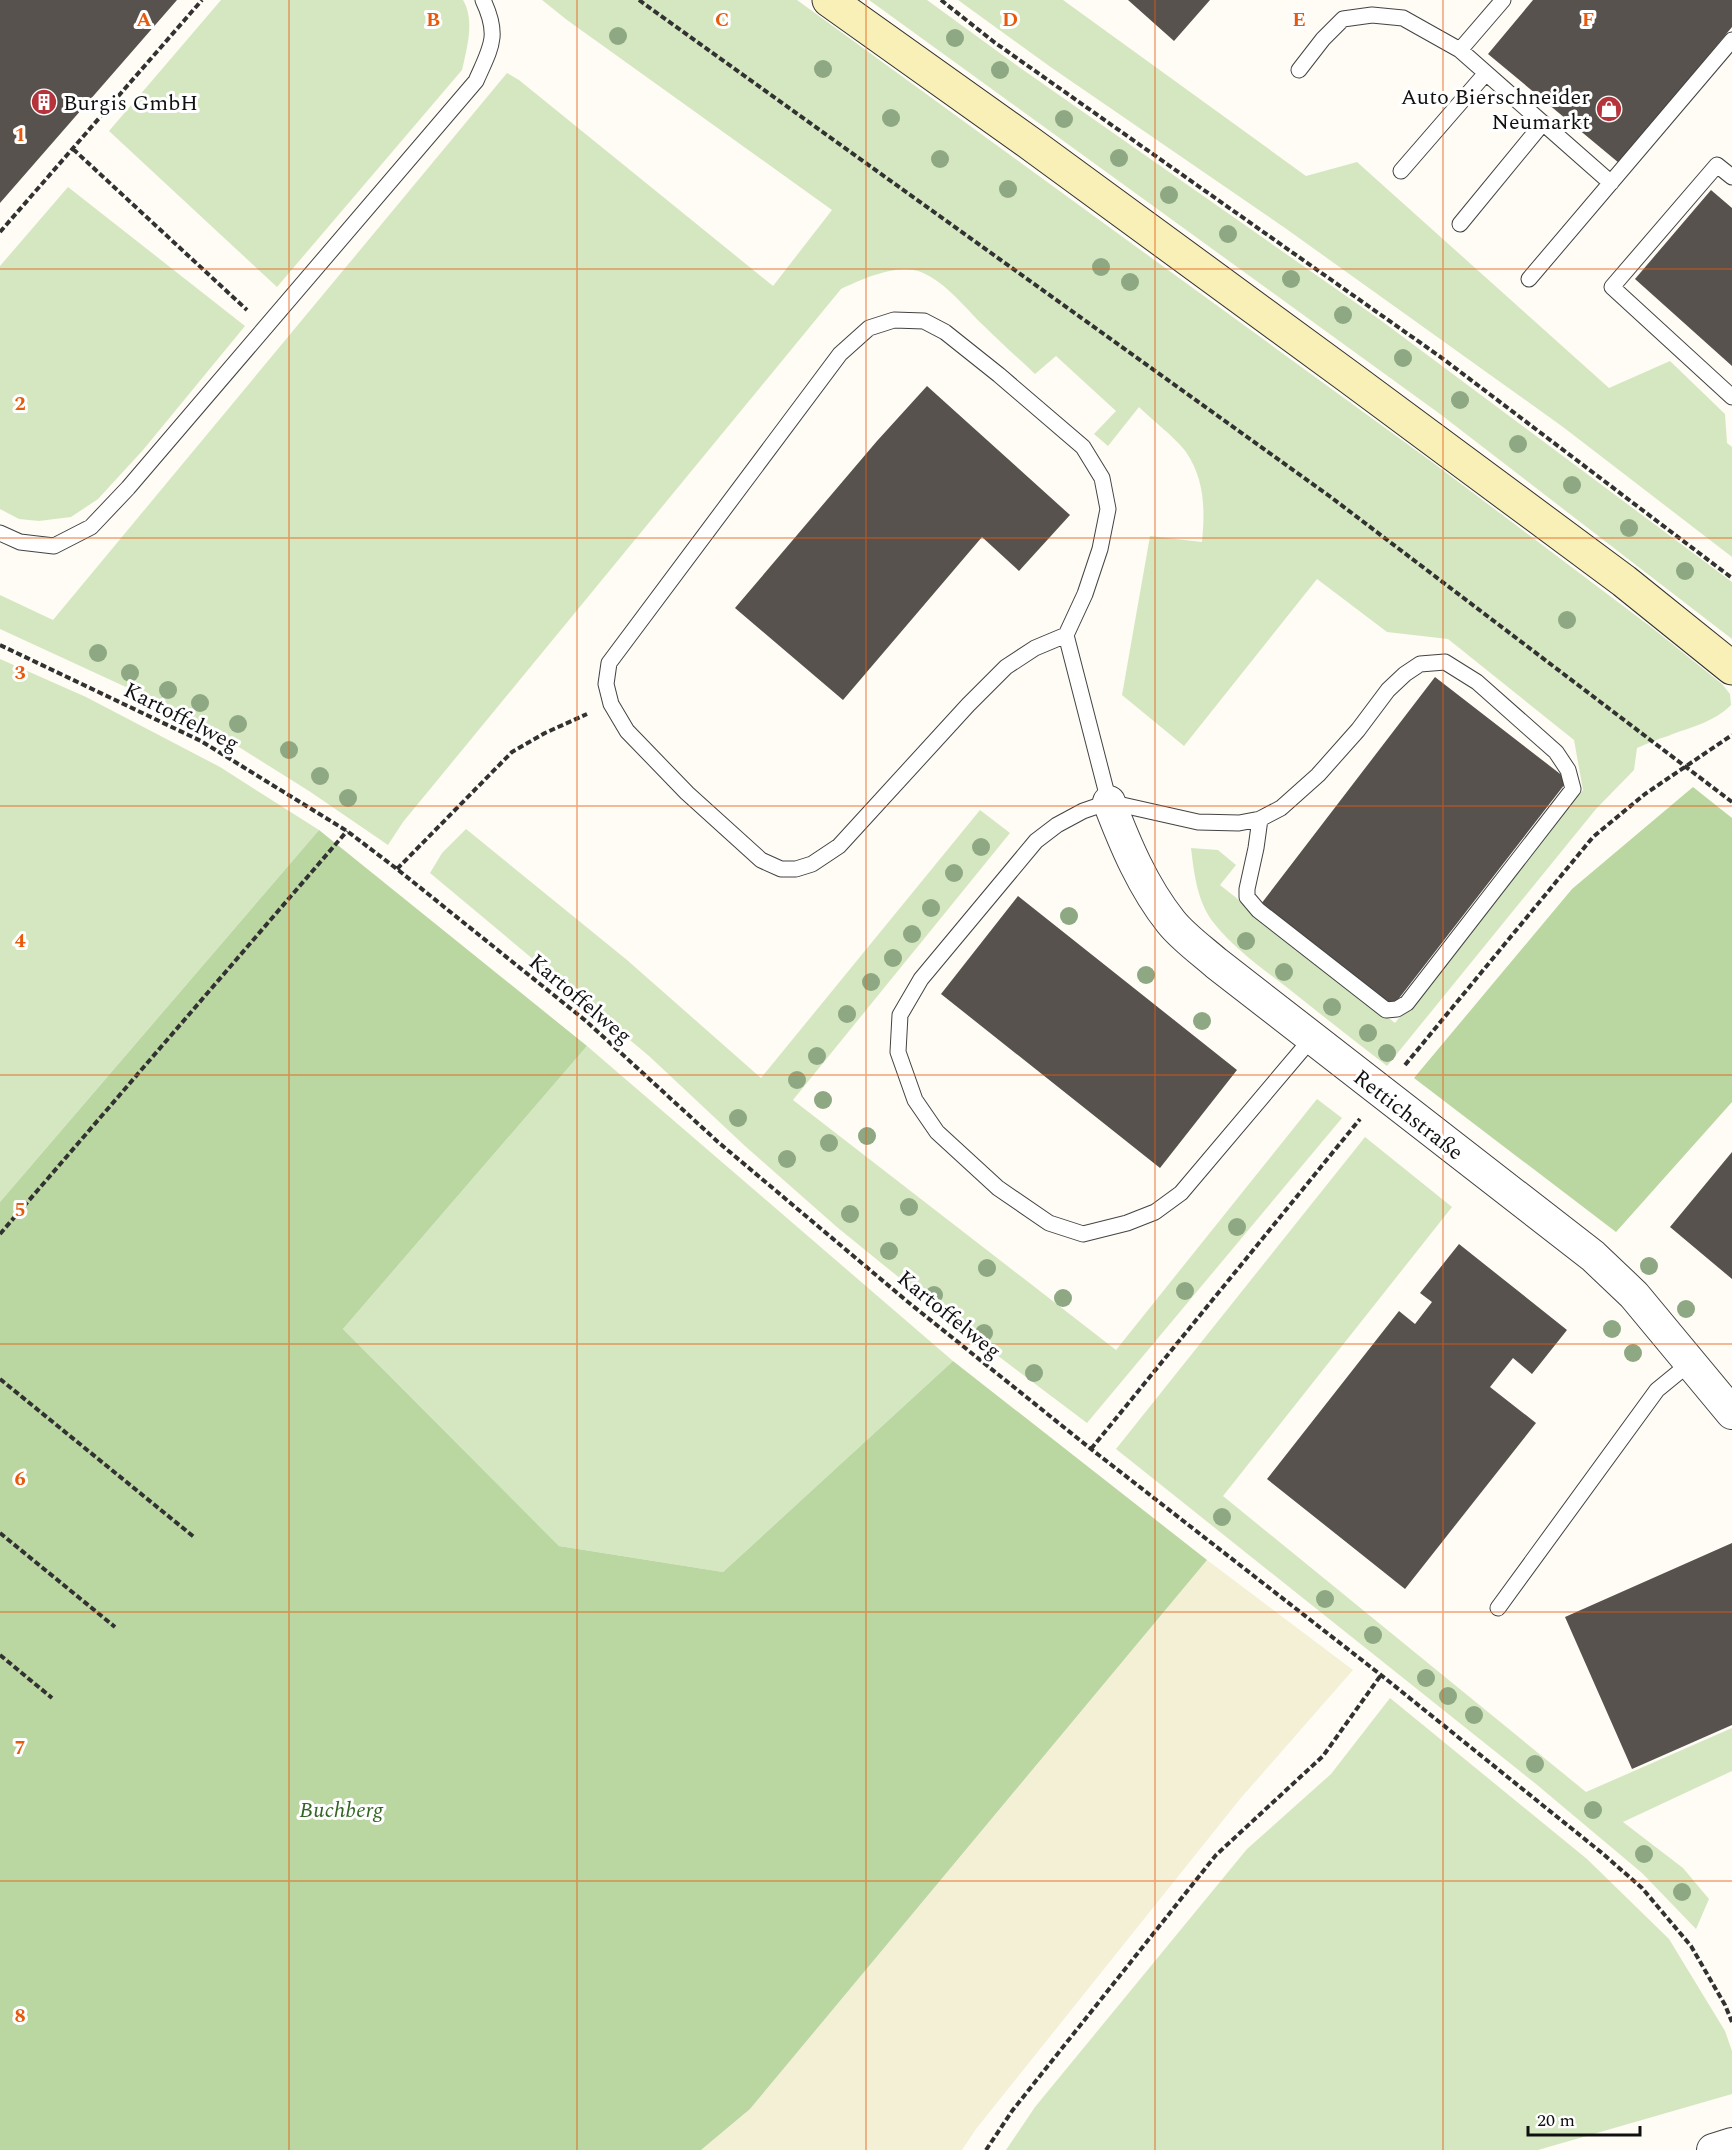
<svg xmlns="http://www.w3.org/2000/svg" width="1732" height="2150" font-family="Spectral,serif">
<rect width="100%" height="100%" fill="#fefcf5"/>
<path fill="#f3f0d6" d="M1207,1560L1353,1670L1240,1799L976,2129L962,2150H701L750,2109Z"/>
<path fill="#d5e7c0" d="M221,0H463C475,20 467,48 462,70L277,287L109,131Z
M542,0H797L1432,462L1651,627L1722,684L1730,694L1731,705C1713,723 1690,727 1668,736C1657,739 1647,744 1637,748L1634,770L1596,809L1387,1066C1354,1040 1321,1015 1289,989C1263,969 1233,948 1213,922C1197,901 1194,873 1191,848L1218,850L1236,865L1220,885L1395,1023L1583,790L1574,740L1448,639L1387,632L1317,579L1184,746L1122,695L1150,536L1202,542C1205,510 1205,480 1186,452C1176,438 1152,420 1139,407L1108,446L1094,434L1116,411L1056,356L1035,374C1018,358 1000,342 984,326C964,307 947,283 921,272C897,263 863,279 841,289L403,822L388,845L309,791L191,717L0,629V595L53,620L507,73L519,80L773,286L832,210L567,20Z
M869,0H927L1019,67L1379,319L1732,582V639L1440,414Z
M958,0H1063L1306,176L1357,162L1609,388L1670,361L1725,414L1727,443L1732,447V557L1563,427L1285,228L1052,68Z
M68,187L245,326L143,450L98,499L71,517L39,521L19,519L0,509V266Z
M0,659L86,697L220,767L319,830L0,1202Z
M980,810L1010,833L793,1100L1116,1350L1317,1099L1342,1118L1087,1423L965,1331L838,1228L745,1146L649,1056L430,873L442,853L466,829L627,960L761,1078Z
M587,1046L953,1361L723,1572L559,1546L343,1329Z
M1365,1137L1452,1207L1223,1496L1586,1792L1732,1728V1771L1623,1822L1683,1868L1709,1899L1696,1929L1642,1873L1536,1784L1116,1449Z
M1390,1698L1587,1859L1669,1939L1725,2031L1732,2051V2094L1538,2150H1006L1035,2107L1247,1849L1331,1774Z"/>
<path fill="#bad6a1" d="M1693,787L1732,818V1102L1616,1232L1414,1078L1572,889Z
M319,830L587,1046L343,1329L559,1546L723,1572L953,1361L1207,1560L750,2109L701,2150H0V1202Z"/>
<path fill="#58524e" d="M0,0H177L0,203Z
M1128,0H1210L1174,41Z
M1533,0H1732V27L1619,163L1488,54Z
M1711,190L1732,208V366L1635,279Z
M927,386L1070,515L1019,571L982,537L843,700L735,608L877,441Z
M1435,677L1568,780L1393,1006L1261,904Z
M1018,896L1237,1070L1160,1168L941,994Z
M1732,1152V1279L1670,1227Z
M1459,1244L1567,1330L1532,1374L1513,1358L1490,1387L1536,1423L1405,1589L1267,1479L1399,1311L1415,1324L1432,1302L1420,1293Z
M1732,1543V1725L1632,1769L1565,1617Z"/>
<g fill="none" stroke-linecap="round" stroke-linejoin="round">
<g stroke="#434343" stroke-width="17">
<path id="service" d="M1503,0L1460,50L1611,183
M1299,70L1323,39L1343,19L1372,15L1403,18L1460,50
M1401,171L1486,73
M1732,177L1717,165L1612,287L1732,397
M1460,224L1543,123
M1529,279L1732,40
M0,533L20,542L54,546L91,527L128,488L476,81C491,47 500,36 483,0
M1066,635L1035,648L1006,667L968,705L839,846L812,864L796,869H781L761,860L687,793L627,731L611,704L606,684L609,663L840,354L869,328L894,320L924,321L945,332L999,375L1083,447L1102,478L1108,509L1100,549L1085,594L1066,635L1109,802
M1260,819L1256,848L1247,889V897L1258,910L1386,1010L1397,1009L1407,1003L1573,789L1568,770L1556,752L1477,682L1445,662L1420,664L1405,674L1388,690L1358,730L1318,775L1281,808L1260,819L1239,823L1198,822L1109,802L1083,811L1057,825L1036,841L921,979L900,1015L898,1052L915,1100L937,1132L998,1188L1049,1223L1083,1234L1127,1223L1155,1212L1181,1193L1312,1038
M1498,1608L1657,1390L1690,1363"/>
</g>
<g stroke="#434343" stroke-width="34">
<path id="minor" d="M1109,802C1125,844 1143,887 1171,922C1183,937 1201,950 1216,963L1593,1256L1634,1295L1732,1413
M1713,2150L1732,2144"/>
</g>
<g stroke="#323232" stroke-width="35">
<path id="secondary" d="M829,0L1031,144L1349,377L1624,581L1732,668"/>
</g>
<path stroke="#323232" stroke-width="4" stroke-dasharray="6 3" stroke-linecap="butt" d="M639,0L1332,498L1732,802
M941,0L994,42L1442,358L1732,578
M73,149L247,310
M0,232L202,0
M0,645L201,741L347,831L397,869L586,1021L718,1142L908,1302L1091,1449L1381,1675L1602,1853L1642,1888L1691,1946L1725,2005L1732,2022
M397,869L512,752L545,733L587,714
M1405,1065L1593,837L1645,794L1732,735
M0,1234L347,831
M0,1379L194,1537
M1091,1449L1360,1119
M0,1533L115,1627
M0,1655L52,1698
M986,2150L1012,2111L1216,1855L1323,1756L1381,1675"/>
<use href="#service" stroke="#fff" stroke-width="15"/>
<use href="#minor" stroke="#fff" stroke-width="32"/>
<use href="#secondary" stroke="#f8f0b6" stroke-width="33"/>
</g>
<g fill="#8ea883">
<circle cx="618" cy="36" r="9"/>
<circle cx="955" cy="38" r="9"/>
<circle cx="823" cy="69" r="9"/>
<circle cx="1000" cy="70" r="9"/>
<circle cx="891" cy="118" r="9"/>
<circle cx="1064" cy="119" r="9"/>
<circle cx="1119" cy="158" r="9"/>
<circle cx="940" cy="159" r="9"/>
<circle cx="1008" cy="189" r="9"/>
<circle cx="1169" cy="195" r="9"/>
<circle cx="1228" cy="234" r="9"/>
<circle cx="1101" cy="267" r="9"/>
<circle cx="1291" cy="279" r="9"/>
<circle cx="1130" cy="282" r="9"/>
<circle cx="1343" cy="315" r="9"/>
<circle cx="1403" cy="358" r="9"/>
<circle cx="1460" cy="400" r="9"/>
<circle cx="1518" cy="444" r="9"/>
<circle cx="1572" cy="485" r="9"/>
<circle cx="1629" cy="528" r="9"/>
<circle cx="1685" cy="571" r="9"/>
<circle cx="1567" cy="620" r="9"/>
<circle cx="98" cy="653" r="9"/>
<circle cx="130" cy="673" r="9"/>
<circle cx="168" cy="690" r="9"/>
<circle cx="200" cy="703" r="9"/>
<circle cx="238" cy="724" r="9"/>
<circle cx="289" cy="750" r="9"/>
<circle cx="320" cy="776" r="9"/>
<circle cx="348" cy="798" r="9"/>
<circle cx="981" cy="847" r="9"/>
<circle cx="954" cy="873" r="9"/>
<circle cx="931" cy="908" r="9"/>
<circle cx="1069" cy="916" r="9"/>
<circle cx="912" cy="934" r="9"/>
<circle cx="1246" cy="941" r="9"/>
<circle cx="893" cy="958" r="9"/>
<circle cx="1284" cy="972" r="9"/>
<circle cx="1146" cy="975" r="9"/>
<circle cx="871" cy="982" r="9"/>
<circle cx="1332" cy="1007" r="9"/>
<circle cx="847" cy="1014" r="9"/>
<circle cx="1202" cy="1021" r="9"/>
<circle cx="1368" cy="1033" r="9"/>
<circle cx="1387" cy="1053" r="9"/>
<circle cx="817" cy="1056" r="9"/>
<circle cx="797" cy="1080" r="9"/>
<circle cx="823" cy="1100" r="9"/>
<circle cx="738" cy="1118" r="9"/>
<circle cx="867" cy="1136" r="9"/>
<circle cx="829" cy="1143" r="9"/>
<circle cx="787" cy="1159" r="9"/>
<circle cx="909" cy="1207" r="9"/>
<circle cx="850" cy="1214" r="9"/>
<circle cx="1237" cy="1227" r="9"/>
<circle cx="889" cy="1251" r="9"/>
<circle cx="1649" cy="1266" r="9"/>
<circle cx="987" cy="1268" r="9"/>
<circle cx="1185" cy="1291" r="9"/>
<circle cx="934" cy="1295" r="9"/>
<circle cx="1063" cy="1298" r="9"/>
<circle cx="1686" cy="1309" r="9"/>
<circle cx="1612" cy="1329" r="9"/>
<circle cx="984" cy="1333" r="9"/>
<circle cx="1633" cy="1353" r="9"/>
<circle cx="1034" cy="1373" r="9"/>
<circle cx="1222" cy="1517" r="9"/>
<circle cx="1325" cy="1599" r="9"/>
<circle cx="1373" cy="1635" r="9"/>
<circle cx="1426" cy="1678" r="9"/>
<circle cx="1448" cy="1696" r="9"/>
<circle cx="1474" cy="1715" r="9"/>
<circle cx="1535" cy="1764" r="9"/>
<circle cx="1593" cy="1810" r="9"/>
<circle cx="1644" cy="1854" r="9"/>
<circle cx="1682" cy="1892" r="9"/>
</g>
<path fill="none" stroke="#e8590c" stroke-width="1.5" stroke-opacity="0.55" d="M289,0V2150M577,0V2150M866,0V2150M1155,0V2150M1443,0V2150M0,269H1732M0,538H1732M0,806H1732M0,1075H1732M0,1344H1732M0,1612H1732M0,1881H1732"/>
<defs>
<g id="building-disc" transform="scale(1.35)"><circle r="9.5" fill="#b5343c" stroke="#fff"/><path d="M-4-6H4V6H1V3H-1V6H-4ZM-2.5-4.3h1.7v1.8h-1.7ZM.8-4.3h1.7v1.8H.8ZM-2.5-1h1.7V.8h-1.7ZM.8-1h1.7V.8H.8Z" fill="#fff"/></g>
<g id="shop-disc" transform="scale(1.35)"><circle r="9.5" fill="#b5343c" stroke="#fff"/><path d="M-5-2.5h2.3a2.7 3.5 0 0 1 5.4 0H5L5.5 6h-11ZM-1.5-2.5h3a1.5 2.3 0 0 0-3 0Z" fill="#fff"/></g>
</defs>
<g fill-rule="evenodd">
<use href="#building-disc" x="44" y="102"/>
<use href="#shop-disc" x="1609" y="109"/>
</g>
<g text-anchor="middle" stroke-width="6" stroke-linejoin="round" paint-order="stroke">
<g font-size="22" fill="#101010" stroke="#fff" text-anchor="end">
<text x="1590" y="104">Auto Bierschneider<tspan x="1590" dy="25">Neumarkt</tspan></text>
<text x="63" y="110" text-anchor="start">Burgis GmbH</text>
</g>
<g font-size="22" fill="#101010" stroke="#fff">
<text transform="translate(182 716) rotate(27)" y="8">Kartoffelweg</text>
<text transform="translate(581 998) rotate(40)" y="8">Kartoffelweg</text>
<text transform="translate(1409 1114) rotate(38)" y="8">Rettichstraße</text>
<text transform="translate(950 1314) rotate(39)" y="8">Kartoffelweg</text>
</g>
<g font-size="22" font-style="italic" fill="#336425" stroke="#fff">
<text x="341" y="1817">Buchberg</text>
</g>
</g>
<g font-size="20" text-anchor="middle" font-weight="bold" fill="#e8590c" stroke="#fff" stroke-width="6" stroke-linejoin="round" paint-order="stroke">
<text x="144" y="26">A</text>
<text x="433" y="26">B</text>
<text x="722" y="26">C</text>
<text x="1010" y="26">D</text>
<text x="1299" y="26">E</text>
<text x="1588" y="26">F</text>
<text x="20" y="141">1</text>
<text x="20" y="410">2</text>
<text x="20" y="679">3</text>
<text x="20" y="947">4</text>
<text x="20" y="1216">5</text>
<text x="20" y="1485">6</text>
<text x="20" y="1754">7</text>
<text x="20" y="2022">8</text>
</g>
<path d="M1528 2126v9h112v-9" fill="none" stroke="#101010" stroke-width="3"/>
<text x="1537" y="2126" font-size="18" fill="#101010" stroke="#ffffff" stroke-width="4.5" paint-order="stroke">20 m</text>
</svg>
